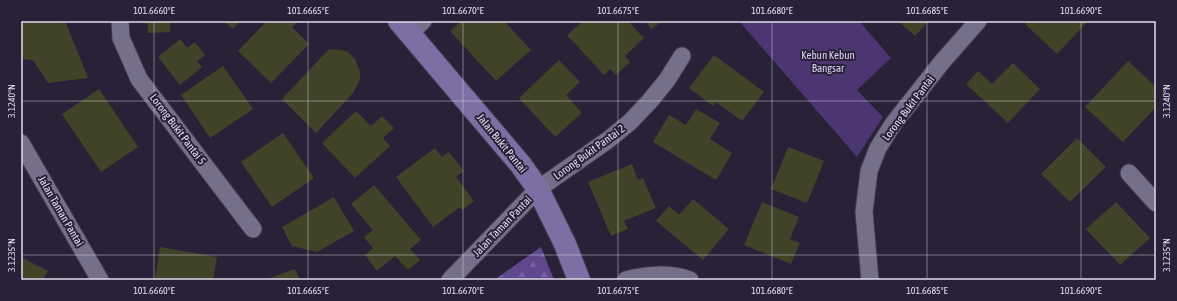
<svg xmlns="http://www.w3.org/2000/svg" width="1177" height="301" font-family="'Asap Condensed',sans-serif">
<defs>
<pattern id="forest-firs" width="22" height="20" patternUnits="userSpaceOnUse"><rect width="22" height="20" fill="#60488f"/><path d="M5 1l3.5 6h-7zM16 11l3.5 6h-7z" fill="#76629f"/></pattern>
</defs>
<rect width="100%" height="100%" fill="#282138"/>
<path fill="url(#forest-firs)" d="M541,247L554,280H494Z"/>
<path fill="#4b3671" d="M739,21H859L891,58L857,90L883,117L857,157Z"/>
<path fill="#414328" d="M21,21H46L66,23L88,78L48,83L33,60L21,59Z
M147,21H170V32L148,33Z
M224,21H240L233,29Z
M267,21H299L292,27L309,44L271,83L238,51Z
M461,21H504L531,50L496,81L450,31Z
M583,21H628L644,38L625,56L630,62L616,75L610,69L604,75L567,35Z
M646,21H663L651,29Z
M898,21H929L915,36Z
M1029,21H1088L1057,54L1025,24Z
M180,39L187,48L195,42L205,55L197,61L202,67L180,85L158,57Z
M329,49L342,50L348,52L355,59L360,71V79L353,93L316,133L282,99Z
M714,55L764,92L742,121L716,102L713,106L689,88Z
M559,60L580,82L566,95L582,113L555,137L519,98Z
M1128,61L1156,87V107L1123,142L1085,107Z
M1013,63L1040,89L1008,123L966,84L978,71L992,84Z
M223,66L253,109L210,138L181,95Z
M99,89L138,147L101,172L62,114Z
M696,109L720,123L710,139L732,153L716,180L653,142L669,115L686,125Z
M356,111L371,126L382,116L394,128L383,138L390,146L355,178L322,143Z
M283,133L314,178L272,207L241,162Z
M1077,138L1106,167L1070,202L1041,174Z
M788,147L824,161L807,203L771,189Z
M435,148L442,157L449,152L464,171L456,177L474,201L462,210L460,207L433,227L396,177Z
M632,164L638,180L643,178L656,208L624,221L628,229L611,236L588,182Z
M374,185L421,240L410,249L420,260L408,270L395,256L377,271L365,255L373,248L364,237L373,230L351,204Z
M334,197L354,231L317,252L292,246L282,227Z
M693,199L729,229L703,260L656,221L669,206L679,215Z
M762,202L799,217L790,239L800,243L791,264L744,245Z
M1116,202L1150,238L1120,265L1086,229Z
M160,247L217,257L213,280H155Z
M21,257L48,271L43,280H21Z
M295,269L300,280H264Z"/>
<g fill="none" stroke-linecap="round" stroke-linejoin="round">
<g stroke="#433d50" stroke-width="19">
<path id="street" d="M120,21L121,38L139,79L253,229
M410,33L423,21
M21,143L100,280
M1129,173L1156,203
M450,280L538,189L608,140L630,122L649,102L667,80L682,56
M626,280C646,274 670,273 690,280
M870,280L864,212L869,171L878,148L893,124L942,62L978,21"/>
</g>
<g stroke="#433d50" stroke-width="24">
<path id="secondary" d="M399,21L521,165L538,189L565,244L579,280"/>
</g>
<use href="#street" stroke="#766f8a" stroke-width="17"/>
<use href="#secondary" stroke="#7f6ea4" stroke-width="22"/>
</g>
<path fill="none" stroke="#e1ddec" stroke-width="1" stroke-opacity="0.45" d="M154,21V280M308,21V280M463,21V280M618,21V280M772,21V280M927,21V280M1081,21V280M21,101H1156M21,255H1156"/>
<g text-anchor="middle" stroke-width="4" stroke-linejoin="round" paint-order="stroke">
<g font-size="11" fill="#ddd2fc" stroke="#282138">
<text x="828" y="59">Kebun Kebun<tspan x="828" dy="13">Bangsar</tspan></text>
</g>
<g font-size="11" fill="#e1ddec" stroke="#282138">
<text transform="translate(908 108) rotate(-53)" y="4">Lorong Bukit Pantai</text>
<text transform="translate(178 129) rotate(53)" y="4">Lorong Bukit Pantai 5</text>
<text transform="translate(502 143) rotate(51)" y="4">Jalan Bukit Pantai</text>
<text transform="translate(589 152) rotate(-36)" y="4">Lorong Bukit Pantai 2</text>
<text transform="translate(61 211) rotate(60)" y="4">Jalan Taman Pantai</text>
<text transform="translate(502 226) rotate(-46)" y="4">Jalan Taman Pantai</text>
</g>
</g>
<rect width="1177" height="301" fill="none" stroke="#282138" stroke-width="44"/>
<rect x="22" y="22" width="1133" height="257" fill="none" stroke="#e1ddec" stroke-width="1.5"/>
<g font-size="10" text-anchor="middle" fill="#e1ddec">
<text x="154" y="14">101.6660°E</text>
<text x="308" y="14">101.6665°E</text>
<text x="463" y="14">101.6670°E</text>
<text x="618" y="14">101.6675°E</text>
<text x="772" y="14">101.6680°E</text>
<text x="927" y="14">101.6685°E</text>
<text x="1081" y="14">101.6690°E</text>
<text transform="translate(11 101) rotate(-90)" y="4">3.1240°N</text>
<text transform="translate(1166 101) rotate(-90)" y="4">3.1240°N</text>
<text transform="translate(11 255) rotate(-90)" y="4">3.1235°N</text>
<text transform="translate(1166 255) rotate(-90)" y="4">3.1235°N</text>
<text x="154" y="294">101.6660°E</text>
<text x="308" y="294">101.6665°E</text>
<text x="463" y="294">101.6670°E</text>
<text x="618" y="294">101.6675°E</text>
<text x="772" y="294">101.6680°E</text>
<text x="927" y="294">101.6685°E</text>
<text x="1081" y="294">101.6690°E</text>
</g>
</svg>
